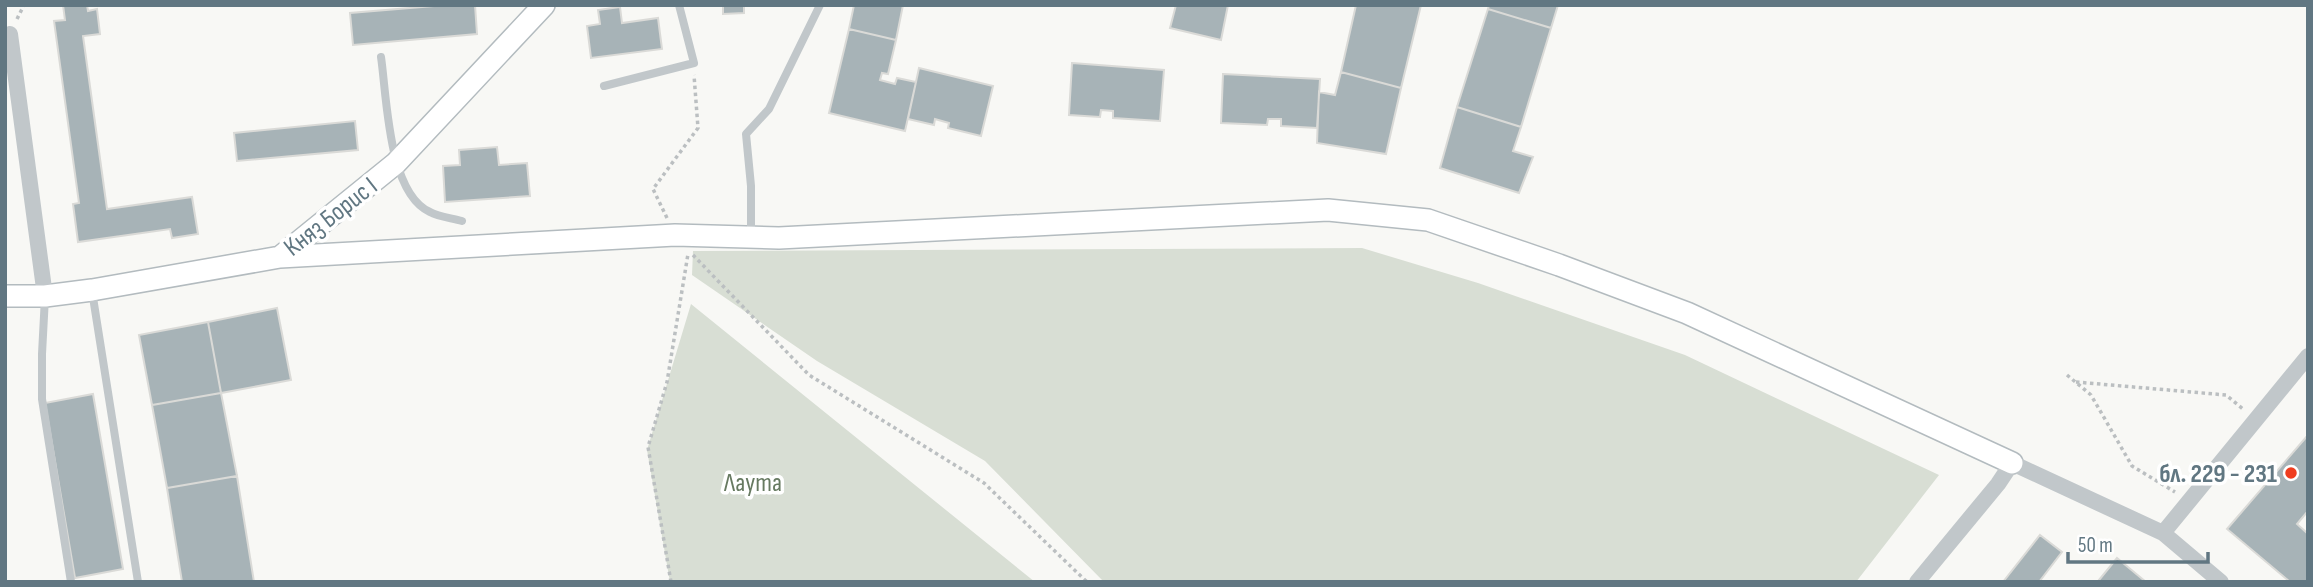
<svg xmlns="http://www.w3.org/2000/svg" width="2313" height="587" font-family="'Sofia Sans Condensed',sans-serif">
<rect width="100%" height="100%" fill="#f8f8f5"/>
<path fill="#d8ded4" d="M1362,248L1478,283L1685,355L1939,475L1856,582H1104L985,461L817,361L692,275L693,251Z
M691,304L1035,582H670L647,450Z"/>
<path fill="#a7b3b7" stroke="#dadad7" stroke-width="2" d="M63,5H87L88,11L97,9L100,34L83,36L107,209L192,197L198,234L172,238L170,229L78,242L73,204L79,203L54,21L65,20Z
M446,5H475L477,34L353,45L350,13Z
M723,5H744V13L723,14Z
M854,5H903L896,40L849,29Z
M1176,5H1228L1221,40L1170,28Z
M1356,5H1421L1401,88L1341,72Z
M1489,5H1558L1551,28L1488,9Z
M620,7L622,23L658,18L662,49L591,58L587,26L600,24L598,10Z
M1488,9L1551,28L1521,127L1457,107Z
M849,29L896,40L888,74L882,73L880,80L895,84L897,78L916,82L905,131L829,113Z
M1072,63L1164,70L1160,121L1113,118V111L1101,110L1100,117L1069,115Z
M919,68L993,86L981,136L948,128L949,123L935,119L934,125L908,119Z
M1341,72L1401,88L1386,154L1317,143L1319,92L1335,95Z
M1223,74L1320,79L1317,128L1281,126V119H1268L1267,125L1221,123Z
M1457,107L1521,127L1513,151L1533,157L1519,193L1440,168Z
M355,121L358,150L237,161L234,133Z
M497,147L499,165L527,163L530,196L445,202L443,166L460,165L459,150Z
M277,308L291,380L221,393L208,322Z
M208,322L221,393L152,405L139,335Z
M221,393L237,476L167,488L152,405Z
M93,394L123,569L75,578L45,403Z
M2308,435V511L2297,524L2308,534V582H2290L2227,529Z
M237,476L254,582H182L167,488Z
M2040,535L2062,552L2039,582H2003Z
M2117,558L2146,582H2101L2099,580Z"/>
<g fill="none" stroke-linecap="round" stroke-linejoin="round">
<g stroke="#b3bbbf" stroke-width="24">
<path id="secondary" d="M280,257L396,163L544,5
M5,296H45L92,290L280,257L675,235L779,238L1328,210L1428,220L1559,265L1687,313L2012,463"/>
</g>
<path stroke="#bbbfc1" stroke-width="3.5" stroke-dasharray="3.5 3.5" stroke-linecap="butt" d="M17,19L24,5
M667,218L653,189L698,128L694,75
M693,255L809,375L984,483L1087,582
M2067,375L2091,395L2132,466L2175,492
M2076,382L2226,395L2243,409
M671,582L648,447L667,382L688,254"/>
<path stroke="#c1c7ca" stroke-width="8" d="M381,57C387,98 388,193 430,212C439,217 452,218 462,221
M604,86L694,63L679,5
M751,237V186L746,134L769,109L820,5
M92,291L138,582
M45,297L42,354V399L71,582"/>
<path stroke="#c1c7ca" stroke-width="16" d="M10,34L45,296
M2163,533L2308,356
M1917,582L1998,484L2012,463L2163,533L2221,582"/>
<use href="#secondary" stroke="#fff" stroke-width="21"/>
</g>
<circle fill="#ef3d1f" stroke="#fff" stroke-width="2.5" cx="2291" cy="473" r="7"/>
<g text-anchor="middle" stroke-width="7" stroke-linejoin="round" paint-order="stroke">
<g font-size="26" fill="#617782" stroke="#fff">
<text transform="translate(330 216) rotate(-38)" y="9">Княз Борис I</text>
</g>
<g font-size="26" font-weight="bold" fill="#617782" stroke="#fff" text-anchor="end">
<text x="2277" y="482">бл. 229 - 231</text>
</g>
<g font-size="26" fill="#677a61" stroke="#fff">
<text x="753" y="491">Лаута</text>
</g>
</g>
<rect width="2313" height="587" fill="none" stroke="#617782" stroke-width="14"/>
<path d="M2068 552v10h140v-10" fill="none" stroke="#617782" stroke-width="3.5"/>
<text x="2078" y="552" font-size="21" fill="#617782" stroke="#ffffff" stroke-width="5" paint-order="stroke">50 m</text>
</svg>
